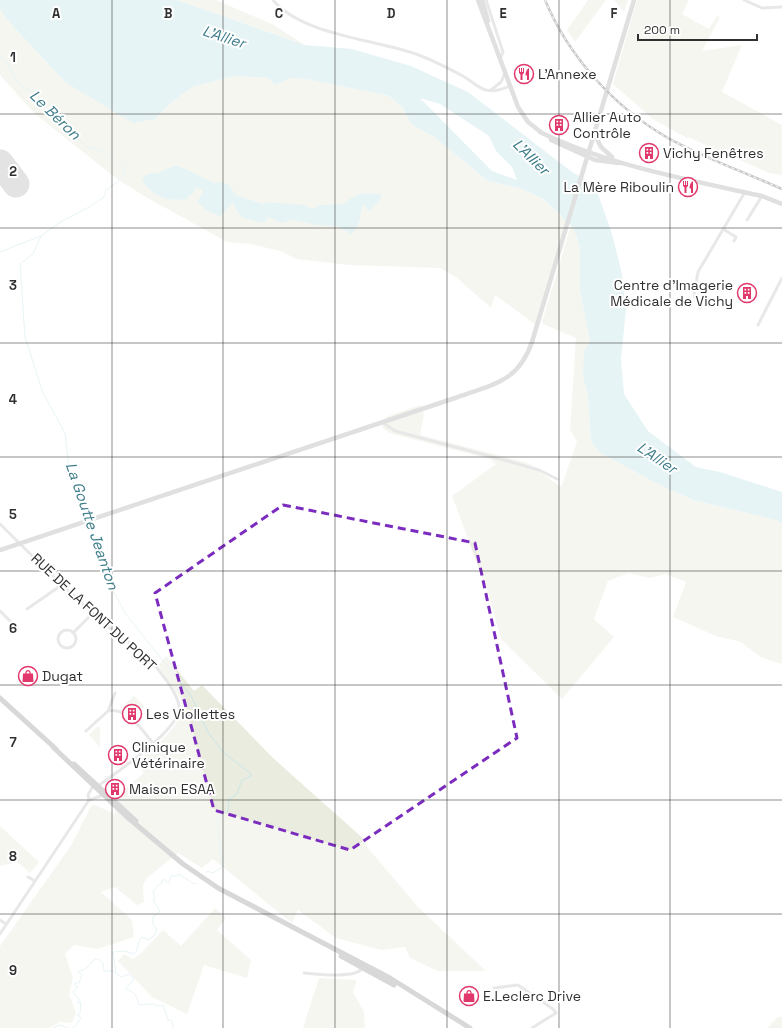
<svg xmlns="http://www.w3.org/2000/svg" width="782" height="1028" font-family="'Space Grotesk',sans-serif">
<rect width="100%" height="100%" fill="#fff"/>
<path fill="#e9ecde" d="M177,0H216L272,24L305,45Z
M588,0H606L575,42L567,30Z
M614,0H628L624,12Z
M637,0H689L682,14L709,29L717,16L720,17L702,51L742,45L722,92L782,125V175L769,173L688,137L687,138L654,120L613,84Z
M0,9L10,23L65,82L155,119L172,102L192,87L235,76L268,78L276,85L290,78L306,79L389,96L403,108L411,124L434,137L488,181L519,188L542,198L561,215L566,223L535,324L495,295L491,308L456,277L440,268L350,265L296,259L281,251L250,244L227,242L144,196L117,179L34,113L0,75Z
M571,225L576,234L580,249V291L590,342L583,377L588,397L591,442L600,453L660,485L693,500L776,520L782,524V664L760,657L741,642L716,636L673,617L686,582L666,574L649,578L629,573L608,581L594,619L614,637L562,699L501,639L488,592L452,496L496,464L490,459L389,433L382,427L386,417L420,405L424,414L420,435L528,463L561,487L577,442L570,429L576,338L543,324L542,322Z
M166,656L194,691L202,685L273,758L366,841L367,847L419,908L486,971H438L410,958L405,947L381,950L336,938L298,910L292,923L213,859L202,868L178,853L147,878L143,885L144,902L137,905L115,887L101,892L132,920L134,937L98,949L74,945L65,954L73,978L69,995L76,1012L72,1023L60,1022L49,1028H0V946L72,844L91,806L95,805L115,814L116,796L144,773L137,763C150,750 186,724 182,702C180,696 163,673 158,666Z
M134,696L144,706L133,716L127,710L121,708Z
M97,727H100V747L89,735Z
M0,826L39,862L30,873L17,862L0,866Z
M215,908L226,918L217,930L251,960L247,978L204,965L187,1014L152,997L118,961L124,954L133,959L139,955L163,930L181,946Z
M319,978L357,980L353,992L364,1012L365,1028H303Z
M778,1017H782V1028H767Z"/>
<path fill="#cbe6eb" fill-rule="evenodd" d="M0,0H177L305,45L352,49L411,66L468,92L572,172L595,185L612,234L622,274L626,309L621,359L624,394L648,431L696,467L720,472L782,492V524L776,520L693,500L660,485L600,453L591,442L588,397L583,377L584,351L590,342L580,291V249L576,234L571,225L566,223L561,215L542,198L519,188L488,181L434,137L411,124L403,108L389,96L306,79L290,78L276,85L268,78L235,76L192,87L172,102L155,119L133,123L65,82L10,23L0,9ZM420,98L440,104L489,136L496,151L512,167L517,180L492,171Z
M173,166H179L214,183L222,182L229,185L236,195L263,204L266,202L304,205L314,209L319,205L344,204C359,191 361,193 380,194L382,198L369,211L364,204C359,215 361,227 351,234L337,226L316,225L293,220L280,223L269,217L264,223C247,219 239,221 233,202L220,217L206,210L197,202L203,191L197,187L187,199C167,202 152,197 142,179L147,174L158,173Z"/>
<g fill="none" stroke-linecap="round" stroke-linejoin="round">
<path stroke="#cbe6eb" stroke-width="1" d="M0,57L9,65L17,82L35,93L43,101L52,115L68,130L88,147L99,151L104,149L112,157L125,167V174C119,180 113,186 106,190L104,197L91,206L62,221L41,236L0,252
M41,236L33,254L20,264L25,337L43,393L65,433L69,469L87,519
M88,522L110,585L125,613L191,696L208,732L223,752L250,773L251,776L242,780L237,794L229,799L228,811L217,818L222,867L213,873L207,871L206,873
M116,972L113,952L124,951L134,954L136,952L140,939L142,937L148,940L154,936L157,930L153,924V916L156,915L160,911L153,900L155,898L153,892L158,885L162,883L163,879L169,883L171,876H177L179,874L194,884L196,883
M53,1028L60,1025L68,1028
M71,1028H74L81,1018L77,1015L80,1014L81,1002L78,1003L79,999L73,992L78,987L75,986V983H79L82,975L78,972L87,968L94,959H98L103,963L104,971H113L121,977L129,974L133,978V981L125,989C134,991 137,996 139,1005L153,1004L157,1006L163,1005L168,1020L172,1021L173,1028"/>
<path stroke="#c2c2c2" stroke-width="27" d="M0,163L16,184"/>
<path stroke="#cdcdcd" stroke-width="3" d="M273,0C302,35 374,39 416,54C432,60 448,68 463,76C470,80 478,88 486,90C495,92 502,89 510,86
M486,0L503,52L500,59
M744,0L762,8L782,7
M491,90L501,82L505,73
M747,220L762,196
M723,229L736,237L734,241
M700,308L694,295L698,272L745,192
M758,325L782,278
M382,422L395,431L504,460L539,470L557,479
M0,524C34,558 69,592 106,625C118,636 134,644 146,656C156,666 181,695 179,710C175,733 117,772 98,786H93L88,795L89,800L0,934
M27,609L63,584
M0,611L17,628
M58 639a9 9 0 1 1 18 0a9 9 0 1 1-18 0Z
M73,633L93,613
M108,711C128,707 141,729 153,743
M86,731L108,711L115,693
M89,800L104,795
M28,877L35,881
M0,920L6,924
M304,973C317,974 355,979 363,968
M494,988L518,985L553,1009L556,1013L532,1028"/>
<path stroke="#bababa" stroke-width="4.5" d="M478,0L518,107L528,122L542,133
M482,0L488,21
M540,132C607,165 689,180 762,196L782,204
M594,133L601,147L612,157
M551,140L595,160L619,163
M0,550L458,397C494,384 518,382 532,342L634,0"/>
<path stroke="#a8a8a8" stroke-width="5" d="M0,698L56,749
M53,747L126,816L183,864L218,888L390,978L470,1028
M74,764L136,821
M341,956L394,985"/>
<g stroke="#858585" stroke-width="2.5">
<path id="rail" d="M545,0C569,57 614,107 668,138C704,158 744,172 782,189"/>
</g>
<use href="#rail" stroke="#fff" stroke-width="1" stroke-dasharray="3" stroke-linecap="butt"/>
</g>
<path d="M0 0H782V1028H0ZM283,505L475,543L517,738L350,850L214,810L155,593Z" fill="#fff" fill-opacity=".55" fill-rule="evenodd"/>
<path fill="none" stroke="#7b2cbf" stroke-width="3" stroke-dasharray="8 5" stroke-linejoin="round" d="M283,505L475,543L517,738L350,850L214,810L155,593Z"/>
<path fill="none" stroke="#303030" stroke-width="1" stroke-opacity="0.55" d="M112,0V1028M223,0V1028M335,0V1028M447,0V1028M559,0V1028M670,0V1028M0,114H782M0,228H782M0,343H782M0,457H782M0,571H782M0,685H782M0,800H782M0,914H782"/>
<defs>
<g id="restaurant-ring" transform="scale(1)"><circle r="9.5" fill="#fff" stroke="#e0386b" stroke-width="1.5"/><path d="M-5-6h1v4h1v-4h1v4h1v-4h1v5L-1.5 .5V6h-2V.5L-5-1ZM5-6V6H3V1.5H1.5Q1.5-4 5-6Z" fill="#e0386b"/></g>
<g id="building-ring" transform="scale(1)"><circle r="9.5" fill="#fff" stroke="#e0386b" stroke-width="1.5"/><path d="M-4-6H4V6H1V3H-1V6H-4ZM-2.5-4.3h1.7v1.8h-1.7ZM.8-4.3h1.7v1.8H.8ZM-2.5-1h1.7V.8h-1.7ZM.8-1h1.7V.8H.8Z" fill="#e0386b"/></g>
<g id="shop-ring" transform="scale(1)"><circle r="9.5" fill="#fff" stroke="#e0386b" stroke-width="1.5"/><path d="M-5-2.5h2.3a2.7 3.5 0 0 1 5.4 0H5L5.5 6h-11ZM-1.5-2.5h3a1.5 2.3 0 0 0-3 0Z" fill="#e0386b"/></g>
</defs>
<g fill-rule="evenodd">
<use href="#restaurant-ring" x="524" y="74"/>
<use href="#building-ring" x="559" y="125"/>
<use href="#building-ring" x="649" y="153"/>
<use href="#restaurant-ring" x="688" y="187"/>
<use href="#building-ring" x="747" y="293"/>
<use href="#shop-ring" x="28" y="676"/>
<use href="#building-ring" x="132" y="714"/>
<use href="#building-ring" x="118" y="755"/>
<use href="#building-ring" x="115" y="789"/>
<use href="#shop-ring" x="469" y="996"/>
</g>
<g text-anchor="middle" stroke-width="4" stroke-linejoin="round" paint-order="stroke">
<g font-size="14" fill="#303030" stroke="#fff" text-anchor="start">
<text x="538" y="79">L'Annexe</text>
<text x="573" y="122">Allier Auto<tspan x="573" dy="16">Contrôle</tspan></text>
<text x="663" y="158">Vichy Fenêtres</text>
<text x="674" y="192" text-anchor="end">La Mère Riboulin</text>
<text x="733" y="290" text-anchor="end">Centre d'Imagerie<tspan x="733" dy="16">Médicale de Vichy</tspan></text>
<text x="42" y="681">Dugat</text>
<text x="146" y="719">Les Viollettes</text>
<text x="132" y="752">Clinique<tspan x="132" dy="16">Vétérinaire</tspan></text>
<text x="129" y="794">Maison ESAA</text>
<text x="483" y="1001">E.Leclerc Drive</text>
</g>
<g font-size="14" fill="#303030" stroke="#fff">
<text transform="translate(94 612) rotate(43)" y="5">RUE DE LA FONT DU PORT</text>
</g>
<g font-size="15" font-style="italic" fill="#3e7d8a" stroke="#fff">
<text transform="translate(224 37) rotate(18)" y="5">L'Allier</text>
<text transform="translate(55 115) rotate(44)" y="5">Le Béron</text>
<text transform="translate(531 157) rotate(44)" y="5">L'Allier</text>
<text transform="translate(657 458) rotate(34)" y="5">L'Allier</text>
<text transform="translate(92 526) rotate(71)" y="5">La Goutte Jeanton</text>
</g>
</g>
<g font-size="13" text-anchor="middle" font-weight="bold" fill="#303030" stroke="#fff" stroke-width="4" stroke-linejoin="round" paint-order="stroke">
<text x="56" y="18">A</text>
<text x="168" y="18">B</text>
<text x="279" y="18">C</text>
<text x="391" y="18">D</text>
<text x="503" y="18">E</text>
<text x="614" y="18">F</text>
<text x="13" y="62">1</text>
<text x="13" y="176">2</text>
<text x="13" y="290">3</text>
<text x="13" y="404">4</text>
<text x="13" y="519">5</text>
<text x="13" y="633">6</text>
<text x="13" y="747">7</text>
<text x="13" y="861">8</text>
<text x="13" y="975">9</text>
</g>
<path d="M638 34v6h119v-6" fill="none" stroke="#303030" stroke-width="2"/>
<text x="644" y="34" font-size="12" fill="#303030" stroke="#ffffff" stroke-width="3" paint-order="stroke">200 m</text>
</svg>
